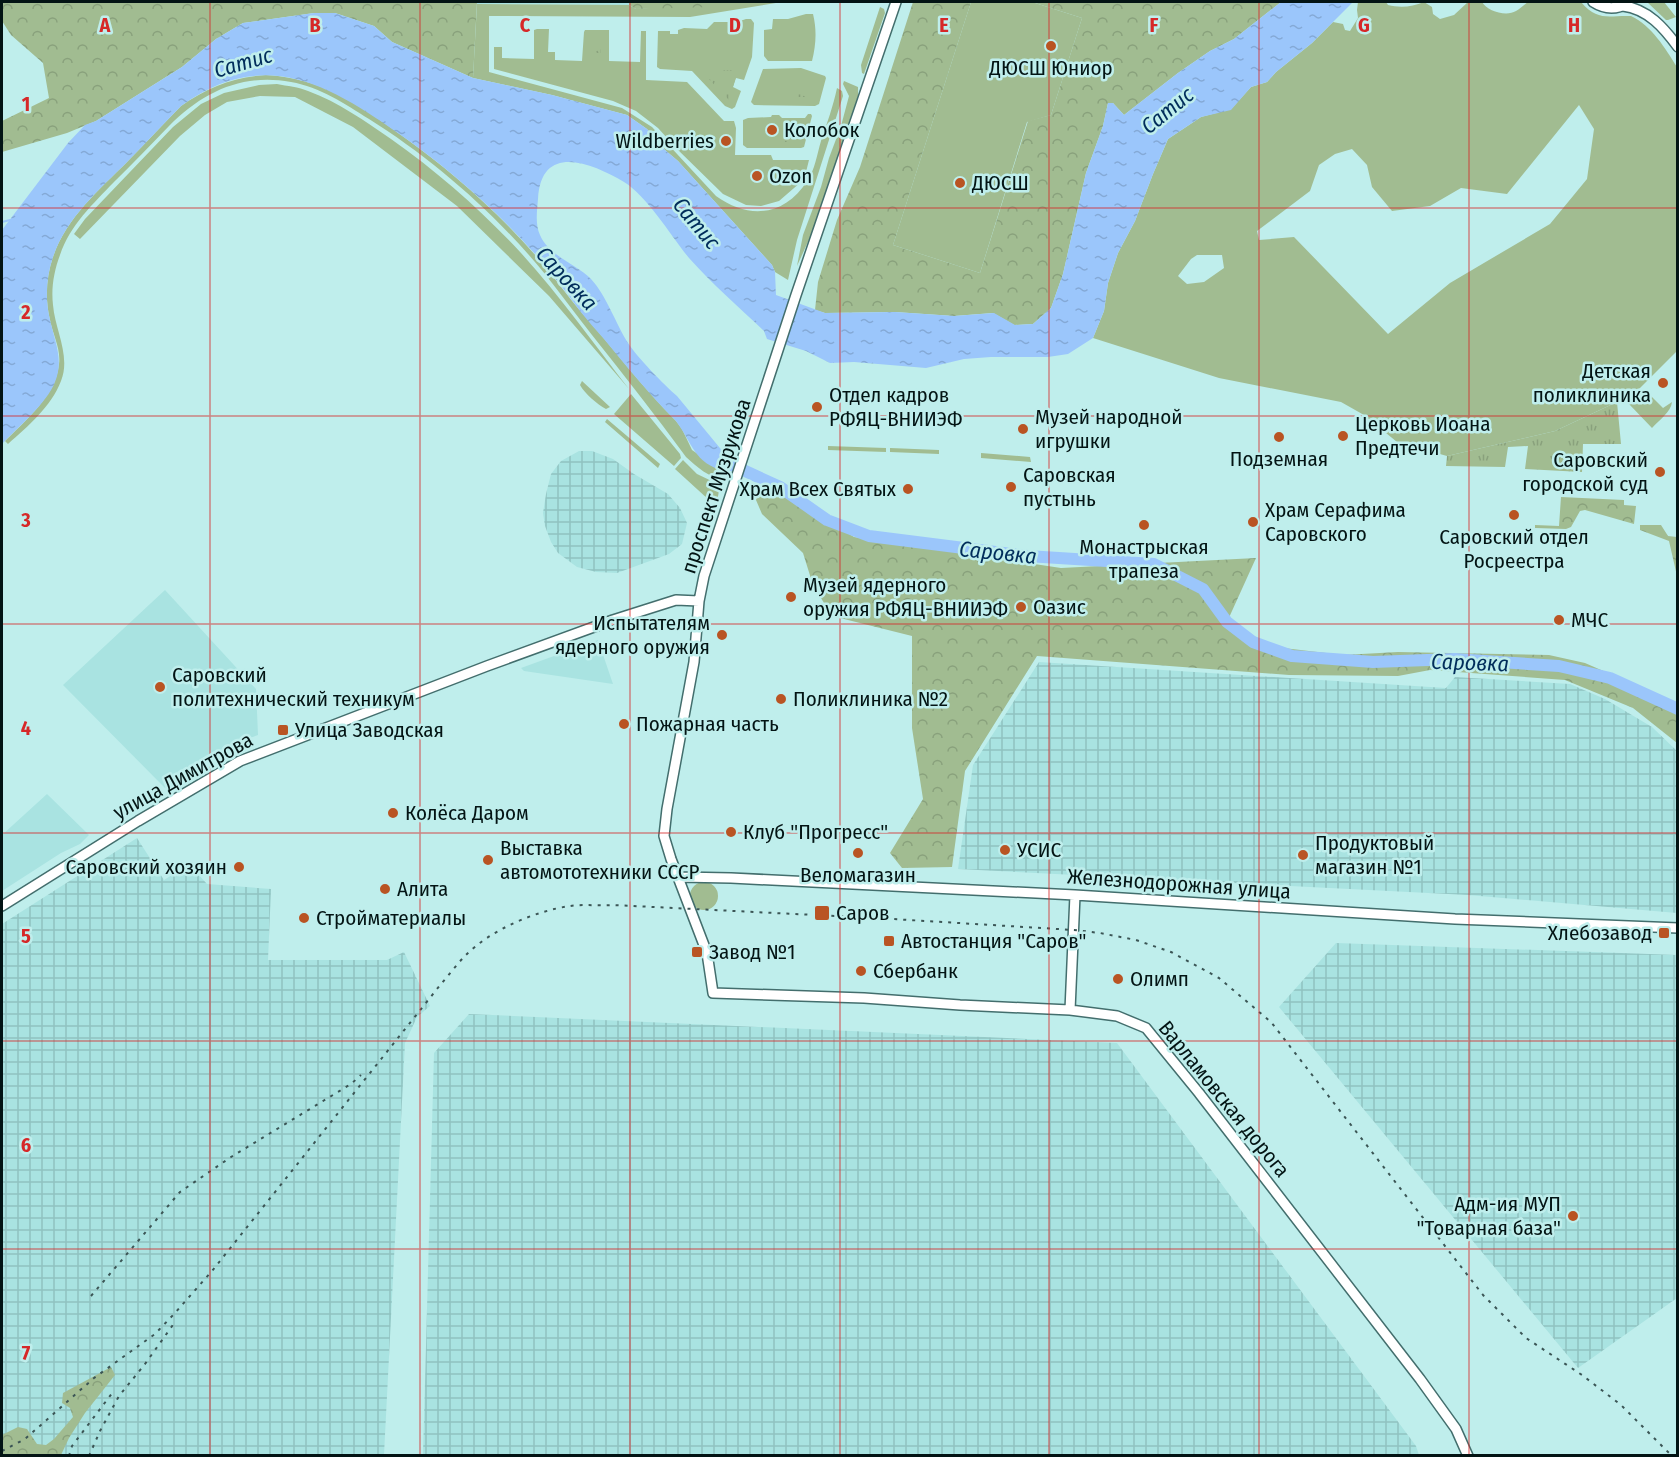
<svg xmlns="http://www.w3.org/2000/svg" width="1679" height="1457" font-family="'Fira Sans Condensed',sans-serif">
<defs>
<pattern id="industrial-grid" width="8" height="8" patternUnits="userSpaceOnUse" patternTransform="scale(1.5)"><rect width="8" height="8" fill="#a9e3e1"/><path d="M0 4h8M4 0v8" fill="none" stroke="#90c2c0"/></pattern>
<pattern id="forest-crowns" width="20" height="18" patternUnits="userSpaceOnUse" patternTransform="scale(1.5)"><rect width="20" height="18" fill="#a1bc91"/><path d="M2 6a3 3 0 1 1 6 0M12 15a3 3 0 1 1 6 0" fill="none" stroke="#89a17c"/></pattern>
<pattern id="park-tufts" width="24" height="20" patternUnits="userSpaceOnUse" patternTransform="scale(1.5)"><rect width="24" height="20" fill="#a1bc91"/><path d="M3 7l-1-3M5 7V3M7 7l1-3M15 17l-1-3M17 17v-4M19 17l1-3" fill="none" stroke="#89a17c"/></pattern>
<pattern id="water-ripples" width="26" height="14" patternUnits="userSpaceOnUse" patternTransform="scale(1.5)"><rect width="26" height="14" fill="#9bc6fb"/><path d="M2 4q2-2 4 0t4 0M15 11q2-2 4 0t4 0" fill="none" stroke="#84a9d6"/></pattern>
</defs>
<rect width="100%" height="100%" fill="#bfeeec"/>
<path fill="#a9e3e1" d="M477,2H629V5L477,4Z
M165,590L256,689L258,735L229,746L165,788L63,685Z
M598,640L613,684L524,671L521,668Z
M47,794L89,835L80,844L61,853L2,891V835Z"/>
<path fill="url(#industrial-grid)" d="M579,451H592L613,459L634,474L668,494L680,508L687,523L682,544L669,554L617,573L596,572L577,567L558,553L551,542L545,526L543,513L546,494L551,474L561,461Z
M1039,662L1446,688L1455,677L1570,684L1605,699L1652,727L1677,751V913L1468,895L958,869L973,765Z
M137,838L164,880L189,864L207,884L271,889L268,960H387L404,952L430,1006L417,1017L405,1043L384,1455L2,1456V924Z
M1336,943L1677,955V1298L1578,1368L1279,1007Z
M469,1014L1117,1043L1416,1446L1419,1455H423L434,1053Z"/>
<path fill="#a1bc91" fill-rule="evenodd" d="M727,2H782L690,17L489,16V72L622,108L652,127L716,196C749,220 785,216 807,181C815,170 817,154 821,141C827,123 833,107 837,88L842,91L843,96L797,240L788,280L775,272L772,265L678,161L665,150L647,129L627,115L552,95L473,78L477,4L629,5L636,9Z
M971,2H1032L1082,18L1051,115L1027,122L980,273L893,245Z
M1358,2H1386L1388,5C1400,8 1412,7 1424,2L1432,7L1433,14L1440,19L1454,15L1468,2H1482C1487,11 1506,17 1516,11C1520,9 1524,5 1528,2H1581C1598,22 1609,15 1631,16C1652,26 1665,48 1677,67V351L1634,394L1555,431L1447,456L1397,442L1364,415L1341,402L1219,378L1093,338L1104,311L1108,283L1118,253L1135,221L1153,174L1168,139L1201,117L1231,109L1251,87L1267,82L1276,72L1312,43L1333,22L1343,24L1345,30L1350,31L1358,18L1357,10ZM1579,105L1594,129L1587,179L1550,224L1450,283L1388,334L1294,237L1259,240L1257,231L1310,191L1319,165L1335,154L1352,149L1367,165L1372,187L1392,211L1430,206L1461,188L1507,194ZM1197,255H1222L1224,268L1204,282L1187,284L1178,276L1191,259Z
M1647,2H1664L1676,17L1668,20H1666Z
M880,7L884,9L885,13L864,74L862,73L861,65Z
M806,14H813C817,30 816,45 812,61H768L764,56V30L772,29L773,19H788Z
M746,19H751L754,23L752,57L744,80L736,78L733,87L741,91L735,107L732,109L725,106L692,71L660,69L657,67L658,31H670V34H678V30L684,28L707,29L714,22H737Z
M537,29H549L548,52H555V60L582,61L584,32L585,30H609V61L640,62L641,31H646V80L687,82L724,121H734L736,128L735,155H771L773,160H809L806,172L801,182L779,201L761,206L746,205L723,194L676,148L658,128L636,111L613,101L494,69V47H502V58L534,59V30Z
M801,68L825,76L826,78L819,104L815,106L754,105L751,102L763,69Z
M266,75C321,78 357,103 401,135C450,170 497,211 537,257C553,275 567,296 583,314C614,349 642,387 676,421L682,429L692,450L721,470L725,471L724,479C709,478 697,467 686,457C656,416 624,375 592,335C576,315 561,294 545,274C497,215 433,159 369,119C345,104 320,87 291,82C242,73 203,92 169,126C151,145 133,163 114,182C93,204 70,225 60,255C54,271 51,288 53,305C55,330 71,356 61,381C51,407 28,426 8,444L5,441C25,421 56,395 59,364C61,349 53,335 50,320C45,300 46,277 53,257C66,218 99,190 128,161C146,143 163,124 181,106C208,87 233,77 266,75Z
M844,81L858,87V96L811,235L797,266L803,235L821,187L829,158L841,126L849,96L843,84Z
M277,84C287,86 299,87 308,91C338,102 365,121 391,139C438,172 482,211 521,253C560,296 594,344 629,389L549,296L457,206L353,127L295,97L260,96L227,102L205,115L180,136L80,239L74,234L85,219L173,127L201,104L224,93L259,85Z
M808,114H811L812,116L804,147L801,148H747L743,145V120L748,118L771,117L772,115H779L782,118H805Z
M582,381L610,407L606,409C597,404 585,394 580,385Z
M1644,389L1663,408L1672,402C1671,412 1659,420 1652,428L1629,404Z
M631,394L680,454L681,458L674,466L614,414Z
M607,419L660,464L658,468L605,422Z
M828,446L886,448V452L828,450Z
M890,448L939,450V454L890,452Z
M981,453L1030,457L1031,462L981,458Z
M683,460L697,474L720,485L717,502L709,500L675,469Z
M690 896a14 14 0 1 1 28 0a14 14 0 1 1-28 0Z"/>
<path fill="url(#forest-crowns)" d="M2,2H477L473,78L392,42L374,26L335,13H314L243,23L216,39L182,67L96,121L67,133L2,152V121L49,98L43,63L11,35L2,21Z
M629,2H727L717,3L713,7L636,9L629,5Z
M913,2H971L893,245L980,273L1028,121L1051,115L1082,18L1032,2H1281L1234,39L1210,51L1178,73L1124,115L1113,103H1108L1103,126L1086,173L1063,274L1051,308L1033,324L1014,325L993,313L954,316L895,312L825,313L815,310L818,282L837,220L860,167Z
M770,483L854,537L1061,568L1256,558L1227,622L1275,647L1343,655L1398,652L1549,655L1585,663L1677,703V743L1633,708L1565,680L1430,670L1398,676L1289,675L1037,656L965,771L952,867L902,868L890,853L923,799L912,728V636L832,616L813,585L803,553L762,514L756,500L760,489Z
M1561,497L1624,500V505L1636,506L1634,524L1585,510L1580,511L1571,527L1566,529L1535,528V525L1559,526Z
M1640,525H1661L1668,536L1677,537V576L1669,541L1640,530Z
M111,1367L115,1375L85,1413L69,1438L61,1455H2V1435L18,1427L27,1429L37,1444L46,1445L54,1439L73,1417L70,1408L62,1403L63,1393Z"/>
<path fill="url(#park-tufts)" d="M591,36H601V53H591Z
M705,70H738L729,100L704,74Z
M798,81L810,82L809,97H798Z
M783,125H795V142H783Z
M771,166H786L785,186H772Z
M1617,402L1621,444H1583L1582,472L1525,469L1528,446L1508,447L1505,467L1446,466L1447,456L1555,431Z"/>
<path fill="url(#water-ripples)" d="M1281,2H1353L1312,43L1276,72L1267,82L1251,87L1231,110L1201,117L1168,139L1153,174L1135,221L1118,253L1108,283L1104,311L1093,338L1068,354L1048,357H991L964,359L926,368L854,362L830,363L806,351L767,339L764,331C739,307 712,284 689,258C671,236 647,196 624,182C592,163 541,142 538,199C537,211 535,224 540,235C549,256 576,264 591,279C606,295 616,324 628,343C637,357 664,385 677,396L729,459L725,471C694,464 692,442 676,421C650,395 627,367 604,339C596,330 588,321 580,311C566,292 551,272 535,254C493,207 445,165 392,129C322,80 259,49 181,106C163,124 146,143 128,161C99,190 66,218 53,257C46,277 45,300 50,320C55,342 64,360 55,382C47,403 17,428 2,444V230L68,143L85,125L96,121L182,67L216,39L243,23L314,13H335L374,26L392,42L473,78L552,95L627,115L647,129L665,150L678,161L772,265L775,272L776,295L825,313L895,312L954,316L994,313L1015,325L1033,324L1051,308L1063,274L1086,173L1103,126L1108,103H1113L1124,115L1178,73L1210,51L1234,39Z"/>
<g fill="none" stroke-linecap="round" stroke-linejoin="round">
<path stroke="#9bc6fb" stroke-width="2" d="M2,222L10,220"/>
<path stroke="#9bc6fb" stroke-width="12" d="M715,456L719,459L780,487L827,520L869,536L1027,556L1154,564L1203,589L1227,622L1253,642L1292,656L1373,662L1455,659L1559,666L1610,678L1678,709"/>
<g stroke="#436e6d" stroke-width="12">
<path id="secondary" d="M896,2L796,295L704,576L699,601L694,662L667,809L664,836L671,859L707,953L713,993L864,998L960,1005L1070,1010L1117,1016L1146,1028L1199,1093L1420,1379L1456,1429L1468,1456
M1593,2C1604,9 1616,10 1628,3
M1623,6C1648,9 1664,28 1678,47
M679,877L731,878L1075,895L1455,919L1678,928
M2,906L138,821L240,761L487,666L613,620L676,600L699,601
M1070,1010L1075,895"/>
</g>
<use href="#secondary" stroke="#fff" stroke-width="9"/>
<path stroke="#3b5555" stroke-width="2" stroke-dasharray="3 6" stroke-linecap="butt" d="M91,1296L180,1192L231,1157L351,1084L361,1075
M2,1451L25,1439L94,1378L155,1334L175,1313L212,1271L441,984C449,975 457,964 465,956C490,930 535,911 570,906C584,904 599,906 613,905L876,918L1074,930L1100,933L1136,940L1171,952L1219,978L1271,1022L1483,1295L1526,1338L1582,1375L1621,1405L1672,1456
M69,1456L72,1446L113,1392
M89,1456L100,1431L119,1396L145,1364L175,1322"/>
</g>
<path fill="none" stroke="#d62828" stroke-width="1.5" stroke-opacity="0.55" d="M210,2V1456M420,2V1456M630,2V1456M840,2V1456M1049,2V1456M1259,2V1456M1469,2V1456M2,208H1678M2,416H1678M2,624H1678M2,833H1678M2,1041H1678M2,1249H1678"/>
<g fill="#b95423" stroke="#bfeeec" stroke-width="2">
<circle cx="1051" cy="46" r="6"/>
<circle cx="772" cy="130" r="6"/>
<circle cx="726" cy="141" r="6"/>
<circle cx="757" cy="176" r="6"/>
<circle cx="960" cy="183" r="6"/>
<circle cx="1663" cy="383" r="6"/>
<circle cx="817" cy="407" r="6"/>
<circle cx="1023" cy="429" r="6"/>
<circle cx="1343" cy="436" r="6"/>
<circle cx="1279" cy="437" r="6"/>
<circle cx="1660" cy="472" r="6"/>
<circle cx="1011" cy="487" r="6"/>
<circle cx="908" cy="489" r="6"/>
<circle cx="1514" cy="515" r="6"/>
<circle cx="1253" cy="522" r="6"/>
<circle cx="1144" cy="525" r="6"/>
<circle cx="791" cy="597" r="6"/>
<circle cx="1021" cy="607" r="6"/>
<circle cx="1559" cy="620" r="6"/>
<circle cx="722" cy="635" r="6"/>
<circle cx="160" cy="687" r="6"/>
<circle cx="781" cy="699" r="6"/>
<circle cx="624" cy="724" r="6"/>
<rect x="277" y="724" width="12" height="12" rx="3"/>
<circle cx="393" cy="813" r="6"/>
<circle cx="731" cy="832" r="6"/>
<circle cx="1005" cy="850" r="6"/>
<circle cx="858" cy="853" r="6"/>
<circle cx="1303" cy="855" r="6"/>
<circle cx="488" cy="860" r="6"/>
<circle cx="239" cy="867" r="6"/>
<circle cx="385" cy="889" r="6"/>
<rect x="814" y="905" width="16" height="16" rx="3"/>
<circle cx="304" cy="918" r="6"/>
<rect x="1658" y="927" width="12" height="12" rx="3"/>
<rect x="883" y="935" width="12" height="12" rx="3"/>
<rect x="691" y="946" width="12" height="12" rx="3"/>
<circle cx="861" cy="971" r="6"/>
<circle cx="1118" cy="979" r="6"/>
<circle cx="1573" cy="1216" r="6"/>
</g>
<g text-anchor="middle" stroke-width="5" stroke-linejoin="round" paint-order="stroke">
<g font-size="21" fill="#031414" stroke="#bfeeec" text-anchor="start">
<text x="1051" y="75" text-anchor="middle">ДЮСШ Юниор</text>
<text x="784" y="137">Колобок</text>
<text x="714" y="148" text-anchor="end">Wildberries</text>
<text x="769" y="183">Ozon</text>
<text x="972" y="190">ДЮСШ</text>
<text x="1651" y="378" text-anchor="end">Детская<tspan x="1651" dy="24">поликлиника</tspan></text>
<text x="829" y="402">Отдел кадров<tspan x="829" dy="24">РФЯЦ-ВНИИЭФ</tspan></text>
<text x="1035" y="424">Музей народной<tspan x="1035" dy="24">игрушки</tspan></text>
<text x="1355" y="431">Церковь Иоана<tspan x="1355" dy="24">Предтечи</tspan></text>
<text x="1279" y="466" text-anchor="middle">Подземная</text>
<text x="1648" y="467" text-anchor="end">Саровский<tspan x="1648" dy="24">городской суд</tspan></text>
<text x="1023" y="482">Саровская<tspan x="1023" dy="24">пустынь</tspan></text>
<text x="896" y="496" text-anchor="end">Храм Всех Святых</text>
<text x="1265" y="517">Храм Серафима<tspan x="1265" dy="24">Саровского</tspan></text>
<text x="1514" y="544" text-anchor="middle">Саровский отдел<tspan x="1514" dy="24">Росреестра</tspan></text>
<text x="1144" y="554" text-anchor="middle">Монастрыская<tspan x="1144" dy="24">трапеза</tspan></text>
<text x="803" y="592">Музей ядерного<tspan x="803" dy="24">оружия РФЯЦ-ВНИИЭФ</tspan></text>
<text x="1033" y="614">Оазис</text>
<text x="1571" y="627">МЧС</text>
<text x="710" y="630" text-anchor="end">Испытателям<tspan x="710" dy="24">ядерного оружия</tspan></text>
<text x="172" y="682">Саровский<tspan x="172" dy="24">политехнический техникум</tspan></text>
<text x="793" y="706">Поликлиника №2</text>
<text x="636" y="731">Пожарная часть</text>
<text x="295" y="737">Улица Заводская</text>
<text x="405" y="820">Колёса Даром</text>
<text x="743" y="839">Клуб "Прогресс"</text>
<text x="1315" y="850">Продуктовый<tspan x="1315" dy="24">магазин №1</tspan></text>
<text x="500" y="855">Выставка<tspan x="500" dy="24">автомототехники СССР</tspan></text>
<text x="1017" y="857">УСИС</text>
<text x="227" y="874" text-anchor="end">Саровский хозяин</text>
<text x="858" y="882" text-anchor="middle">Веломагазин</text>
<text x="397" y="896">Алита</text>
<text x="836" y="920">Саров</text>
<text x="316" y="925">Стройматериалы</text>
<text x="1652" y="940" text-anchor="end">Хлебозавод</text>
<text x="901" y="948">Автостанция "Саров"</text>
<text x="709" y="959">Завод №1</text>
<text x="873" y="978">Сбербанк</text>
<text x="1130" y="986">Олимп</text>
<text x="1561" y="1211" text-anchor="end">Адм-ия МУП<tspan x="1561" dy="24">"Товарная база"</tspan></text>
</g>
<g font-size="21" fill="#031414" stroke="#bfeeec">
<text transform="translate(716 486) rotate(-72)" y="7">проспект Музрукова</text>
<text transform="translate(183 776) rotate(-29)" y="7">улица Димитрова</text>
<text transform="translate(1179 884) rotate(4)" y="7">Железнодорожная улица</text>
<text transform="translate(1224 1099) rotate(51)" y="7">Варламовская дорога</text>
</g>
<g font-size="22" font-style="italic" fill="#012d5b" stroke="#bfeeec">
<text transform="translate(243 62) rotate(-16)" y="8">Сатис</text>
<text transform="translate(1167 110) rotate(-39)" y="8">Сатис</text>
<text transform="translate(697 223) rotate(50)" y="8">Сатис</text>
<text transform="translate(567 278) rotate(47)" y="8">Саровка</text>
<text transform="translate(998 552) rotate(6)" y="8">Саровка</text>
<text transform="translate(1470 662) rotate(2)" y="8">Саровка</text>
</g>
</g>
<g font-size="20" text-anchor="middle" font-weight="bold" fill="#d62828" stroke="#bfeeec" stroke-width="5" stroke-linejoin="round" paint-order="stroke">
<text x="105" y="32">A</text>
<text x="315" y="32">B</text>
<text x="525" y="32">C</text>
<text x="735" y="32">D</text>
<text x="944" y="32">E</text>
<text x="1154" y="32">F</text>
<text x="1364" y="32">G</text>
<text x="1574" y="32">H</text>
<text x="26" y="111">1</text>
<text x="26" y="319">2</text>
<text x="26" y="527">3</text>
<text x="26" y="735">4</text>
<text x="26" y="943">5</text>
<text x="26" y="1152">6</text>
<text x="26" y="1360">7</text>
</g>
<rect width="1679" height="1457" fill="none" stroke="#031414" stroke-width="6"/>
</svg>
